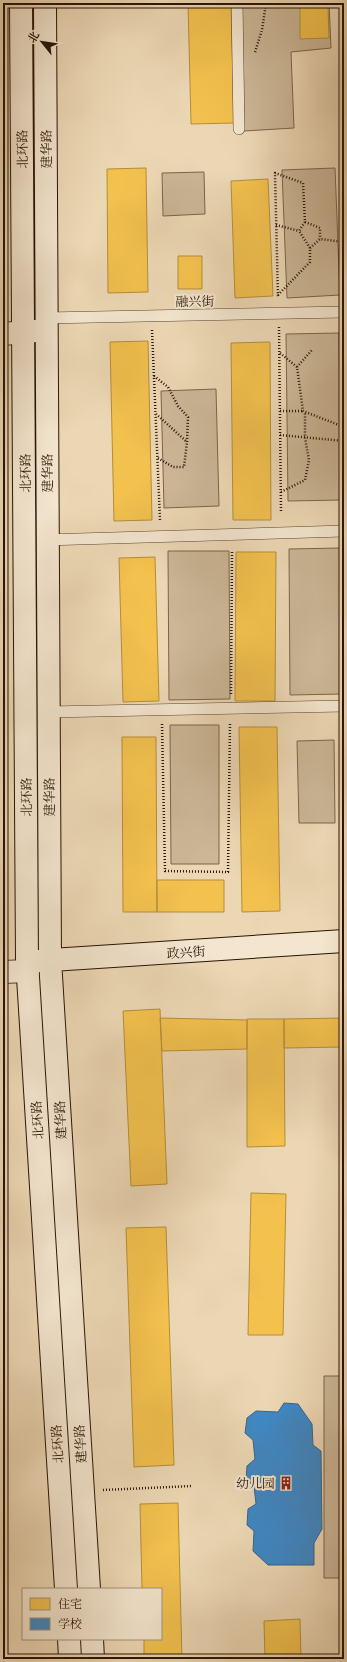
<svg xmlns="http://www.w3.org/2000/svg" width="347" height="1662" font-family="'IM FELL French Canon','Noto Serif SC',serif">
<rect width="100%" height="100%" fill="#ecd7b4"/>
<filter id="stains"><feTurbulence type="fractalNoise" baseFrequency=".005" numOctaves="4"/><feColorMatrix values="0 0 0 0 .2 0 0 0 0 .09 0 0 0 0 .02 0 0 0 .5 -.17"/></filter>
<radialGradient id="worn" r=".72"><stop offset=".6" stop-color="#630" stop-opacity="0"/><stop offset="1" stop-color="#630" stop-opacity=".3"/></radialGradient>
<path fill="#cbb696" stroke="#7a644d" d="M242,3H329L331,48L291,52L294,128L244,131Z
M335,168L340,295L287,298L282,170Z
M204,172L205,214L163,216L162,173Z
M339,333L341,500L288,501L286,334Z
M216,389L219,506L164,508L161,391Z
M341,548L342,694L290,695L289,549Z
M168,551H229L230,699L169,700Z
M170,725H219V864H171Z
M334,740L335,823H299L297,741Z
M324,1376H344V1578H324Z"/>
<path fill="#f2c14e" stroke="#b58d38" d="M188,3H231L234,123L191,124Z
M300,6H328L329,38L300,39Z
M146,168L148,292L108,293L107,169Z
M268,179L273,296L235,298L231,181Z
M178,256H202V289H178Z
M148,341L152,520L114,521L110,342Z
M270,342L271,520H233L231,343Z
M236,552H276L275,701H235Z
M155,557L159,701L123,702L119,558Z
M239,727H277L280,911L242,912Z
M122,737H156L157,912H123Z
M157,880H224V912H157Z
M160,1009L167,1184L131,1186L123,1011Z
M160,1018L247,1020V1049L162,1051Z
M344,1018V1047L284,1048V1019Z
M247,1019H284L285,1146L247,1147Z
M251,1193L286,1194L283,1335H248Z
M166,1227L174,1465L134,1467L126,1228Z
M178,1503L182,1659H144V1639H161V1589H142L140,1504Z
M300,1619L301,1659H265L264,1621Z"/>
<path fill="#3f88c5" stroke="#38658b" d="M284,1403L298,1404L312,1424L313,1445L321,1451L322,1529L314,1543V1565H268L253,1551L254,1531L247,1525L248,1509L256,1504L254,1486L246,1480L247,1466L255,1459L253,1440L245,1433L247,1418L256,1411L278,1412Z"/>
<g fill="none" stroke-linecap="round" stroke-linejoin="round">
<g stroke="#594430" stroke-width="12">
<path id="lane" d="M237,3L239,129
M46,318L344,312
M44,540L344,531
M49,712L344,706"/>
</g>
<g stroke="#594430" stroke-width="24">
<path id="street" d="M3,334L46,330
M3,972L28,971"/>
</g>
<g stroke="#281304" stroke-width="24">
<path id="secondary" d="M21,3L27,961L66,1589
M45,3L50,960L89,1589
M36,961L344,941
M69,1639L70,1659
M92,1639L93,1659"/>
</g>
<path stroke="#281304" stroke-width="2.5" stroke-dasharray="1 2" stroke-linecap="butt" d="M255,52L262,30L266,3
M342,165L344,252
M305,222L320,228V239
M276,225L299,231
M310,248L320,239L344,242
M278,295L310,262V248L299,231L305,222L303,183L275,173L278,298
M279,327L281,512
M152,330L160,520
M280,353L297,367L303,411L344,427
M297,367L312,350
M154,376L168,387L178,406L188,417L187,442L156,414
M280,411H303
M280,435L344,441
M158,458L173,467H184L187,442
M281,492L305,480L309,460L305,438V412
M231,694L232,551
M162,724L165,871L228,872L230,723
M103,1490L192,1486"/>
<use href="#lane" stroke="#f3e5ce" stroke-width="11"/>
<use href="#street" stroke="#f3e5ce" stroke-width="22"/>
<use href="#secondary" stroke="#f3e5ce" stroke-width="22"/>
</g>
<defs>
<g id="building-bare" transform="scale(1.08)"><path d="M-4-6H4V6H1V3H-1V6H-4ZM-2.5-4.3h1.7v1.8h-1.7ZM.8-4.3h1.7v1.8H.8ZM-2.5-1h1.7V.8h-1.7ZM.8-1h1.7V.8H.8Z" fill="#8f2418" stroke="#f3e5ce" stroke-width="2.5" paint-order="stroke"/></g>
</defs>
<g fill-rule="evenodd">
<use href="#building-bare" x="286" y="1483"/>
</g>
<g text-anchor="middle" stroke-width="4" stroke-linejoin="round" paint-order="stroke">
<g font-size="13" fill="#281304" stroke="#f3e5ce">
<text transform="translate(22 149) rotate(-91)" y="5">北环路</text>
<text transform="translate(46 149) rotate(-90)" y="5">建华路</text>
<text transform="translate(195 301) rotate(-1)" y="5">融兴街</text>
<text transform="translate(25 473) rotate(-90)" y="5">北环路</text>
<text transform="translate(47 473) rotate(-90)" y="5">建华路</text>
<text transform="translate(26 797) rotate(-90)" y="5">北环路</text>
<text transform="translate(49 797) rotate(-90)" y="5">建华路</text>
<text transform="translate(186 952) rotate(-4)" y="5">政兴街</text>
<text transform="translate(37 1120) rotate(-94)" y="5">北环路</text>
<text transform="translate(60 1120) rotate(-93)" y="5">建华路</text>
<text transform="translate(57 1444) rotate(-94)" y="5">北环路</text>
<text transform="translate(80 1444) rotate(-94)" y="5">建华路</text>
</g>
<g font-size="13" fill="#281304" stroke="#f3e5ce" text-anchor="end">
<text x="275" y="1488">幼儿园</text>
</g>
</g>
<rect width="347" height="1662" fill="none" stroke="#ecd7b4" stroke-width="16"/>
<rect x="4" y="4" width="339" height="1654" fill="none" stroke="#281304" stroke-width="2"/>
<rect x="8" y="8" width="331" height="1646" fill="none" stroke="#281304"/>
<rect x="22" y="1588" width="140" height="52" fill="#f3e5ce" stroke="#a2917d"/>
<rect x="30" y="1598" width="20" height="12" fill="#f2c14e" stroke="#a2917d"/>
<text x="58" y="1608" font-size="12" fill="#281304">住宅</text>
<rect x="30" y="1618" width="20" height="12" fill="#3f88c5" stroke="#a2917d"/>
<text x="58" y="1628" font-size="12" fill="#281304">学校</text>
<g transform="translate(42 42) rotate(300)" stroke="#f3e5ce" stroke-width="3" paint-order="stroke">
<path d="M0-3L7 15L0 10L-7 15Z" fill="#281304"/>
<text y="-6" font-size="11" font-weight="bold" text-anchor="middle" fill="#281304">北</text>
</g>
<rect width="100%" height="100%" filter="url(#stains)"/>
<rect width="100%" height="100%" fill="url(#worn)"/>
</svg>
